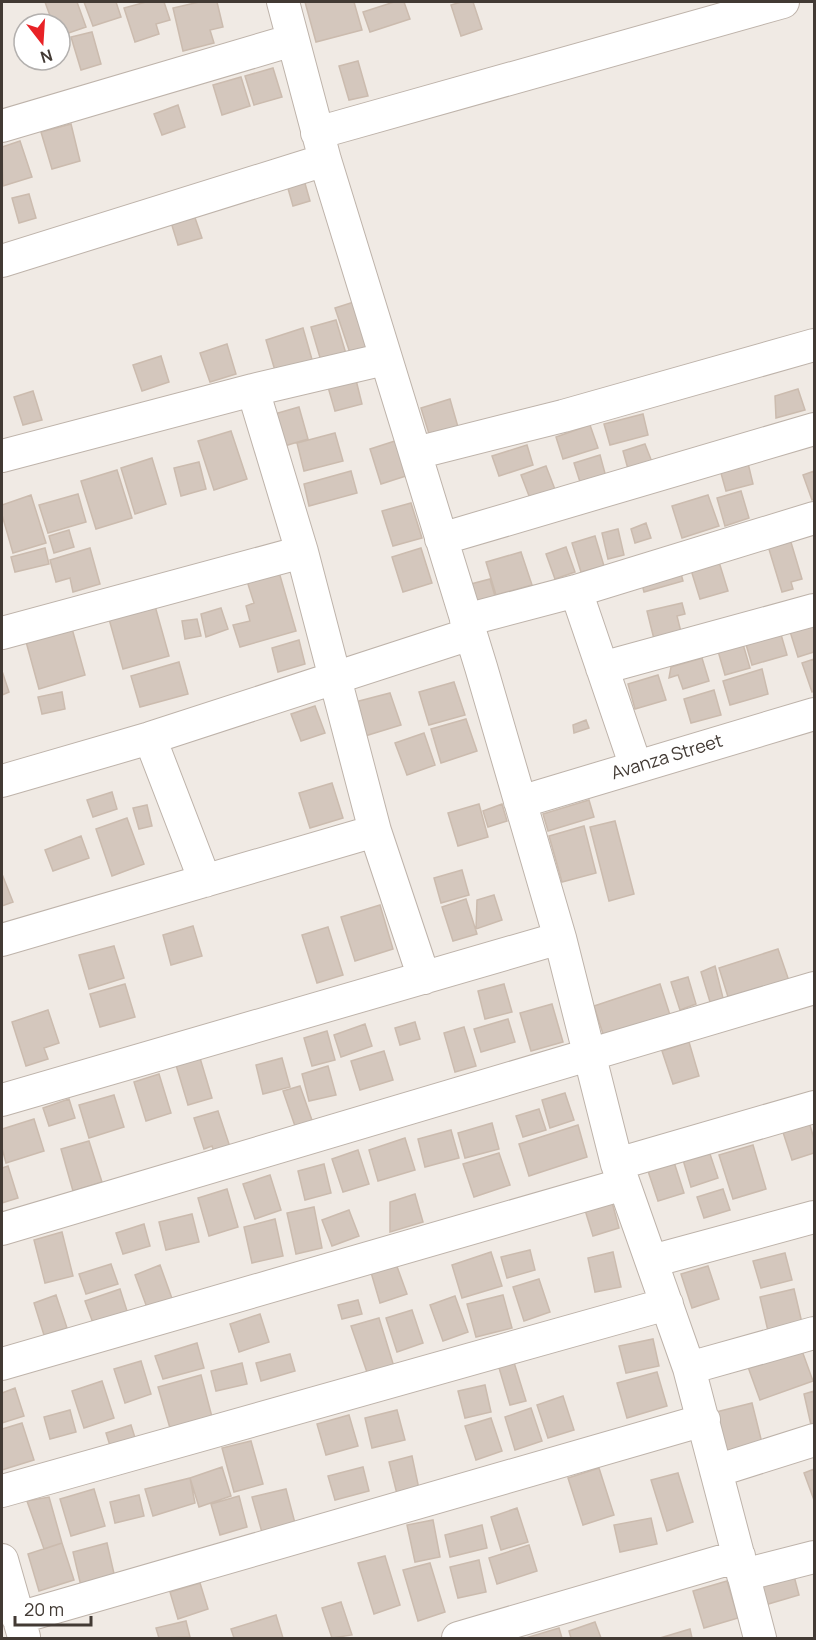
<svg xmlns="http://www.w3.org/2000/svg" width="816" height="1640" font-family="Manrope,sans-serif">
<rect width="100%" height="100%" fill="#f0eae4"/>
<path fill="#d4c7bd" stroke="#cbbbae" stroke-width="1.5" d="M45,2H77L86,27L60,36V24H53Z
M84,2H116L121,17L93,26Z
M146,2H164L170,20L156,24L159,34L135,42L124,8Z
M199,2H217L223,27L210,30L214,43L183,51L173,8Z
M305,2H354L362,30L316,42Z
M394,2H404L410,19L370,32L363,12Z
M461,2H473L482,29L461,36L451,5Z
M92,32L101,64L81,70L71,37Z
M358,61L368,96L349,100L339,66Z
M273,68L282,97L254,105L245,76Z
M241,77L250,106L222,115L213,85Z
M178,105L185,127L162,135L154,114Z
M71,124L80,161L52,169L41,132Z
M20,141L32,177L3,186L2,147Z
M304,180L310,201L293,206L287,185Z
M29,194L36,218L19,223L12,198Z
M193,212L202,238L178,245L170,219Z
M357,301L373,352L352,359L335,308Z
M336,320L349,364L324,371L311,327Z
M303,328L313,363L276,374L266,340Z
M227,344L236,374L210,382L200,353Z
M161,356L169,382L142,391L133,365Z
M356,380L362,404L335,411L328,387Z
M798,389L805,410L776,418L775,396Z
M33,391L42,420L23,425L14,397Z
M450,399L458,427L430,437L421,408Z
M299,407L308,439L281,447L271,415Z
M643,414L648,435L610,445L604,424Z
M590,425L598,448L563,459L556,437Z
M231,431L247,479L214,490L198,441Z
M335,433L343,461L304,471L297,443Z
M398,440L409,475L381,484L370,449Z
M645,444L652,462L628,469L623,451Z
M527,445L533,465L499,476L492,456Z
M600,455L606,477L581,485L574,463Z
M152,458L166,504L135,514L121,468Z
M747,459L753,484L726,491L719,466Z
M199,462L206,489L181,496L174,468Z
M546,466L556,492L531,501L521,475Z
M117,470L132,518L96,529L81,481Z
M351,471L357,493L309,506L304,484Z
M814,471V499L812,500L803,475Z
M741,491L749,518L725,526L717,498Z
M78,494L86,522L48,533L39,505Z
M31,495L46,543L13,553L2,515V505Z
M708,495L719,526L682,538L672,506Z
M411,503L422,538L393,546L382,511Z
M646,523L651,538L635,543L631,529Z
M618,529L624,555L608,559L602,533Z
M69,530L74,547L54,553L49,536Z
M595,536L604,566L581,572L572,543Z
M790,539L802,579L791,582L793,589L782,592L768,546Z
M566,547L575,572L555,579L546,554Z
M45,548L49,564L15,572L11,557Z
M90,548L100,584L73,592L70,578L56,582L50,560Z
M421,548L432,583L403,592L392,557Z
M521,552L532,585L496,595L486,562Z
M719,562L728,591L700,599L691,570Z
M680,570L683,581L644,592L641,580Z
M279,572L296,631L240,647L233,625L250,621L246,606L254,603L247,581Z
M490,579L497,603L469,610L463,586Z
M682,603L685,614L677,616L681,632L654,639L647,611Z
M155,606L169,656L123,669L109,619Z
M221,608L228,629L206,637L201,614Z
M814,617V652L798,657L788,625Z
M197,619L201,636L185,639L182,621Z
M71,625L85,675L39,689L25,638Z
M780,631L787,655L752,665L745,641Z
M299,640L305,664L278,672L272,648Z
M743,644L750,668L725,675L718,651Z
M702,658L709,681L683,689L678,675L669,678L671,667Z
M814,659V691L812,692L802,663Z
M179,662L188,694L140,707L131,676Z
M762,669L768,694L730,705L723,681Z
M2,671L9,692L2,695Z
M658,675L666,700L635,709L628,684Z
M454,682L465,715L429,725L419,692Z
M714,690L721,715L691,723L684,699Z
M62,692L65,709L42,714L38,697Z
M390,693L401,725L365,736L355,702Z
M315,706L325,733L301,741L291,714Z
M466,719L477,751L441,763L431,729Z
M586,720L589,728L574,733L573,725Z
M424,733L435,765L407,775L395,743Z
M332,783L343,818L310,828L299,793Z
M112,792L117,809L93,817L87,800Z
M589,800L594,817L548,831L543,814Z
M479,804L488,837L458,846L448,813Z
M502,804L507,821L488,827L483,811Z
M147,805L152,826L139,829L133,808Z
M127,818L144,864L112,876L96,829Z
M615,821L634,894L609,901L590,827Z
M584,826L596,873L562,882L549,836Z
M81,836L89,858L53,871L45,850Z
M462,870L469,895L441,903L434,878Z
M2,874L13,902L2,906Z
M494,895L502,920L476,929L477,900Z
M466,899L477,934L453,941L442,907Z
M380,905L393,949L355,961L341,917Z
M193,926L202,956L171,965L163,935Z
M328,927L343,975L317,983L302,935Z
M114,946L124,978L89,989L79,955Z
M778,949L789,981L729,1000L719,968Z
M715,966L724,1002L711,1005L701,972Z
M688,977L696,1004L680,1010L671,982Z
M125,984L135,1017L100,1027L90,994Z
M504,984L512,1012L485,1019L478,991Z
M660,984L670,1015L604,1037L594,1006Z
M552,1004L563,1042L531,1051L520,1013Z
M48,1010L59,1043L44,1048L48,1059L26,1066L12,1022Z
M508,1019L515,1042L481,1052L474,1029Z
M415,1022L420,1039L400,1045L395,1028Z
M365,1024L372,1046L341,1057L334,1035Z
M464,1027L476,1066L455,1072L444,1033Z
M327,1031L335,1060L312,1066L304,1038Z
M689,1042L699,1076L673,1084L662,1051Z
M384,1051L393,1080L360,1090L351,1061Z
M200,1058L212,1098L188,1105L176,1065Z
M282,1058L290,1087L263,1094L256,1065Z
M328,1066L336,1095L309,1101L302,1074Z
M159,1074L171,1113L146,1121L134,1082Z
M300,1086L313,1123L296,1129L283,1091Z
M565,1093L574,1120L550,1128L542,1100Z
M114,1095L124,1127L89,1138L79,1105Z
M69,1099L75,1118L49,1126L43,1108Z
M539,1109L546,1130L523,1137L516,1116Z
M218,1111L231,1150L215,1155L212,1146L204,1149L194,1118Z
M808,1118L814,1139V1153L792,1160L781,1126Z
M34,1119L44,1151L6,1163L2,1148V1129Z
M492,1123L499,1149L465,1158L458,1133Z
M578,1125L587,1157L529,1176L519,1144Z
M451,1130L459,1158L425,1167L418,1139Z
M405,1138L415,1170L378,1181L369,1150Z
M89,1141L102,1182L73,1191L61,1149Z
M707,1145L718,1178L691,1187L681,1153Z
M753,1145L766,1189L733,1199L719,1155Z
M358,1150L369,1184L343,1192L332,1159Z
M499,1153L510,1185L474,1197L463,1164Z
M673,1159L684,1193L658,1201L647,1168Z
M324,1164L331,1193L305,1200L298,1171Z
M8,1166L18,1198L2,1203V1168Z
M270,1175L281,1210L255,1219L243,1184Z
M227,1189L238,1227L209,1236L198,1198Z
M723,1189L730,1210L704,1218L697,1197Z
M415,1194L423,1222L390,1232V1202Z
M612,1202L619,1228L593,1236L585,1210Z
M314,1207L322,1248L296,1254L287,1213Z
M349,1210L359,1236L332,1246L322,1220Z
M192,1214L199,1242L166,1250L159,1222Z
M275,1219L283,1256L252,1263L244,1227Z
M144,1224L150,1246L123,1254L116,1233Z
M62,1232L73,1276L45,1283L34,1240Z
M530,1250L535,1270L507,1278L501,1257Z
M491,1252L502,1286L462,1298L452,1265Z
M613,1252L621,1287L595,1292L588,1258Z
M785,1253L792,1280L761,1288L753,1261Z
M395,1261L407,1294L380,1303L370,1269Z
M111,1264L118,1284L86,1294L79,1274Z
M160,1265L174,1304L149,1313L135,1275Z
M708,1266L719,1299L692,1308L681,1274Z
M539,1279L550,1312L524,1321L513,1287Z
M120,1289L127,1311L93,1323L85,1301Z
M794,1289L802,1323L768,1331L760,1297Z
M56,1295L67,1328L44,1335L34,1303Z
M503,1295L512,1328L476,1337L467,1304Z
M455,1296L468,1332L443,1341L430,1305Z
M358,1300L362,1314L342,1319L338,1305Z
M412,1310L423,1343L397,1352L386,1318Z
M260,1314L269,1342L239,1352L230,1324Z
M379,1318L395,1370L369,1378L351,1326Z
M653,1339L659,1366L626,1373L619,1346Z
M197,1343L204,1368L163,1379L155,1356Z
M801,1348L813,1381L760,1400L748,1367Z
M290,1354L295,1371L261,1381L256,1363Z
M512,1356L526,1401L510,1405L497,1361Z
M141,1361L151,1394L125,1403L114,1369Z
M242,1363L247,1384L216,1391L211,1371Z
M657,1372L667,1406L627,1418L617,1383Z
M201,1375L212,1417L170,1428L158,1387Z
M102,1381L114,1418L84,1428L72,1391Z
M485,1385L491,1412L465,1418L458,1391Z
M15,1388L24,1416L2,1423V1393Z
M814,1391V1424L811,1425L804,1394Z
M563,1396L574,1430L548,1438L537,1405Z
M752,1403L762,1443L723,1453L712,1413Z
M531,1408L542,1441L515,1450L505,1417Z
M70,1410L76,1432L50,1439L44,1417Z
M397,1410L405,1440L372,1448L365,1418Z
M349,1415L358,1446L326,1455L317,1424Z
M491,1418L502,1451L476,1460L465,1426Z
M22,1423L34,1460L2,1470V1429Z
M131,1425L137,1444L112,1452L106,1433Z
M251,1441L263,1484L234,1492L222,1448Z
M412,1456L419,1489L397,1494L389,1462Z
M222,1467L231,1496L199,1507L190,1478Z
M363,1467L369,1491L335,1500L328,1476Z
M599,1468L614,1515L583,1525L568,1478Z
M814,1469V1500L804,1473Z
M678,1473L693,1522L667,1531L651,1480Z
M190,1478L195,1503L153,1516L145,1489Z
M94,1489L105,1526L71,1536L60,1499Z
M286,1489L296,1527L263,1536L252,1497Z
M139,1495L144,1516L115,1523L110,1502Z
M239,1496L247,1527L220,1535L211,1504Z
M49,1497L62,1543L44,1549L27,1501Z
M517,1508L528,1542L501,1550L491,1517Z
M651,1518L657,1544L620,1552L614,1525Z
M433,1520L440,1557L415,1562L407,1525Z
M482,1525L487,1548L450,1557L445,1535Z
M62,1543L74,1580L39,1591L28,1554Z
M107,1543L115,1578L81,1586L73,1552Z
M529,1545L537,1571L497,1584L489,1558Z
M385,1556L400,1605L374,1614L358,1563Z
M479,1560L486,1592L458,1598L450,1567Z
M430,1563L445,1612L418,1621L403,1570Z
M794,1576L799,1595L765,1605L759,1587Z
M727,1581L738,1618L704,1628L693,1591Z
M200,1583L208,1609L178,1619L170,1592Z
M341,1602L352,1635L332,1638L322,1608Z
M276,1615L283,1638H234L231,1629Z
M186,1621L190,1637L159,1638L156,1628Z
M595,1622L601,1638H571L569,1631Z
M559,1628L562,1638H526Z
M690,1629L692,1638H660Z"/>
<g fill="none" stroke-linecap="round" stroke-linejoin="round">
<g stroke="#beb3aa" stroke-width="34">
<path id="minor" d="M283,2L325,160L481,667L560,938L617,1164L689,1368L760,1638
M2,126L293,40
M317,133L783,2
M2,261L325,160
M253,390L302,552L375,831L424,978
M416,453L563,416L814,345
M2,456L253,390L385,359
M441,539L814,429
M576,591L636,767
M466,620L576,591L814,518
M2,633L302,552
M602,668L814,610
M150,738L205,881
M2,781L150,738L470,634
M520,802L814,714
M2,940L375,831
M2,1100L560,938
M617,1164L814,1107
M2,1229L814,988
M652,1261L814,1217
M2,1364L624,1184
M689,1368L814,1333
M716,1471L814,1440
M2,1491L667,1304
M2,1560L24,1637
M743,1575L814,1557
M18,1618L704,1420
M458,1638L739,1556"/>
</g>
<use href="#minor" stroke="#fff" stroke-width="32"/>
</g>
<g text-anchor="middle" stroke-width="4.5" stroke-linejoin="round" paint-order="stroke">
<g font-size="18" fill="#423a34" stroke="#fff">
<text transform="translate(667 757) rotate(-17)" y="6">Avanza Street</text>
</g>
</g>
<rect width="816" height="1640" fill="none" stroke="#423a34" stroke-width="6"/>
<g transform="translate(42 42) rotate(163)"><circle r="28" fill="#ffffff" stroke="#b3b0ae" stroke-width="1.5"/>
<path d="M0-4.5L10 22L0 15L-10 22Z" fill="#e82226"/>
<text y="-9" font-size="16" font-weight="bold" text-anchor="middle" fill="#423a34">N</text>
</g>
<path d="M15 1616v9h76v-9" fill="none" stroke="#423a34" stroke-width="3"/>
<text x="24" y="1616" font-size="18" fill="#423a34" stroke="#ffffff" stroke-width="4.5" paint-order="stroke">20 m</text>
</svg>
